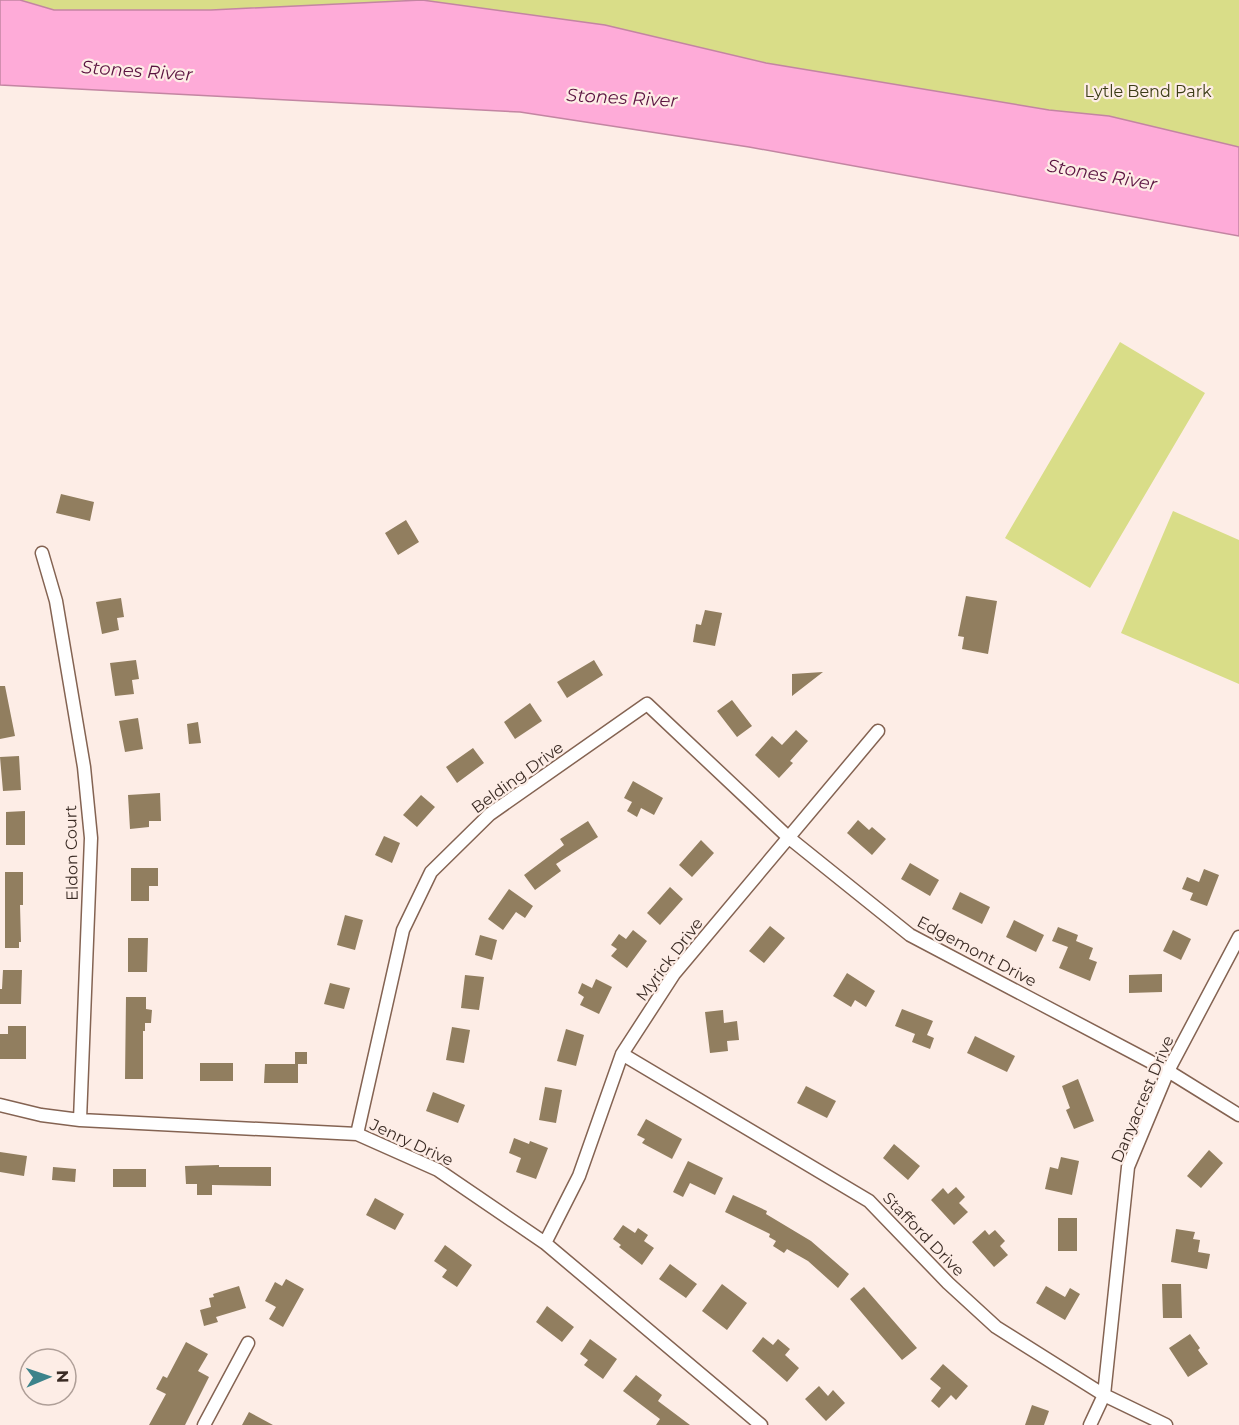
<svg xmlns="http://www.w3.org/2000/svg" width="1239" height="1425" font-family="Montserrat,sans-serif">
<rect width="100%" height="100%" fill="#fdede6"/>
<path fill="#d9dd88" d="M0,0H1239V200L703,103L84,69Z
M1120,342L1205,393L1090,588L1005,538Z
M1173,511L1239,540V684L1121,633Z"/>
<path fill="#feabd8" stroke="#c385a2" stroke-width="1.5" d="M0,0H20L54,10H211L422,0L605,25L766,63L1049,110L1109,116L1239,147V236L749,147L520,112L0,85Z"/>
<path fill="#917e5f" d="M61,494L94,502L90,521L56,513Z
M406,520L419,542L398,555L385,533Z
M966,596L997,601L988,654L962,649L964,637L958,636Z
M121,598L124,617L117,618L119,630L102,634L96,602Z
M705,610L722,613L715,646L693,642L696,624L701,625Z
M136,660L139,679L132,680L134,694L115,696L110,663Z
M594,660L603,675L567,698L557,682Z
M823,672L792,696V674Z
M0,686H5L15,736L0,739Z
M732,700L752,726L737,737L717,711Z
M530,703L542,721L515,739L504,722Z
M138,718L143,749L125,752L119,721Z
M198,722L201,743L189,744L187,724Z
M796,730L808,741L790,761L793,763L779,778L755,755L772,736L782,745Z
M473,748L484,763L457,783L446,767Z
M19,756L21,790L3,791L0,757Z
M633,781L663,798L654,815L641,808L637,817L627,811L632,802L624,798Z
M160,793L161,821H149V827L130,829L128,795Z
M421,795L435,807L417,827L403,815Z
M25,811V845H6V812Z
M858,820L869,830L872,827L886,839L872,855L847,833Z
M588,821L598,837L556,864L561,871L535,890L524,875L564,845L560,839Z
M384,836L400,843L392,863L375,855Z
M701,840L714,853L692,877L679,865Z
M910,863L939,880L930,896L901,879Z
M131,868H158V886H149V901H131Z
M1204,869L1219,875L1207,906L1190,900L1193,893L1182,889L1187,877L1199,882Z
M5,872H23V905H20L21,942H19V948H5Z
M670,887L683,899L660,925L647,913Z
M509,889L533,906L525,918L516,912L503,930L488,919Z
M960,892L990,907L982,924L952,909Z
M345,915L363,920L355,950L337,945Z
M1014,920L1044,935L1036,952L1006,937Z
M770,926L785,938L764,963L749,951Z
M1058,927L1078,935L1076,941L1093,948L1089,959L1097,962L1090,981L1059,968L1068,947L1052,941Z
M633,930L647,941L627,968L611,956L617,949L611,945L619,934L626,939Z
M1173,930L1191,939L1181,960L1163,951Z
M480,935L497,940L492,960L475,955Z
M128,938H148L147,972H128Z
M3,970H22L21,1004H0V989H2Z
M847,973L875,991L866,1007L855,1000L851,1007L833,996Z
M1162,974V992L1129,993V975Z
M465,975L484,977L479,1010L461,1008Z
M596,979L612,987L599,1014L580,1005L584,997L578,993L582,983L592,988Z
M330,983L350,988L344,1009L324,1004Z
M126,997H146V1009L152,1010L151,1023H145V1031H143V1079H125Z
M902,1009L933,1021L927,1035L934,1038L930,1049L912,1042L915,1034L895,1026Z
M723,1010L724,1023L737,1021L739,1040L727,1041L728,1051L710,1053L705,1012Z
M8,1026H26V1059H0V1034H8Z
M452,1027L470,1030L464,1063L446,1060Z
M566,1029L584,1035L576,1066L557,1061Z
M975,1036L1015,1056L1007,1072L967,1053Z
M295,1052H307V1064H295Z
M200,1063H233V1081H200Z
M265,1064H298V1083H264Z
M1078,1079L1094,1121L1074,1129L1066,1110L1070,1108L1062,1086Z
M806,1086L836,1101L827,1118L797,1103Z
M545,1087L562,1090L556,1123L539,1120Z
M433,1092L465,1105L458,1123L426,1111Z
M646,1119L682,1139L672,1159L642,1143L645,1139L637,1135Z
M514,1138L529,1144L530,1141L548,1148L536,1179L516,1172L521,1158L509,1153Z
M894,1144L920,1166L908,1180L883,1158Z
M1209,1150L1223,1163L1201,1188L1187,1176Z
M0,1152L27,1156L24,1176L0,1172Z
M1061,1157L1079,1161L1072,1195L1045,1189L1050,1167L1058,1169Z
M688,1161L723,1178L715,1195L690,1183L683,1197L673,1192Z
M219,1165V1167H271V1186L212,1185V1195H197V1184H186L185,1166Z
M53,1167L76,1169L75,1182L52,1180Z
M113,1169H146V1187H113Z
M956,1187L965,1197L959,1203L968,1212L954,1225L931,1200L943,1188L948,1194Z
M733,1195L767,1211L766,1214L811,1241L849,1274L838,1288L808,1261L787,1249L784,1253L773,1246L776,1241L769,1237L770,1234L725,1212Z
M375,1198L404,1214L395,1230L366,1215Z
M1058,1218H1077V1251H1058Z
M623,1225L635,1233L638,1228L648,1235L644,1241L654,1248L642,1265L619,1247L621,1245L613,1239Z
M1176,1229L1195,1232L1193,1239L1200,1240L1198,1252L1210,1254L1207,1269L1171,1262Z
M985,1230L989,1235L995,1230L1005,1241L1000,1246L1008,1255L994,1267L972,1242Z
M445,1245L472,1265L457,1287L442,1277L447,1270L434,1261Z
M670,1264L697,1284L686,1298L659,1279Z
M286,1279L304,1289L283,1327L269,1319L276,1307L265,1301L275,1282L282,1286Z
M722,1284L747,1303L727,1330L702,1311Z
M1162,1284H1181L1182,1318H1163Z
M239,1286L246,1308L216,1317L218,1322L204,1326L200,1310L211,1307L209,1298L214,1297L213,1294Z
M1046,1286L1065,1297L1070,1288L1080,1294L1065,1320L1036,1303Z
M864,1287L917,1348L902,1360L850,1299Z
M547,1306L574,1327L562,1342L536,1322Z
M1190,1334L1200,1348L1198,1350L1208,1364L1188,1377L1169,1348Z
M763,1337L773,1345L778,1339L790,1349L785,1355L799,1368L787,1382L752,1351Z
M590,1339L617,1359L603,1379L584,1365L588,1360L580,1354Z
M186,1342L208,1354L198,1371L209,1377L185,1425H149L166,1394L156,1389L163,1376L167,1378Z
M943,1364L968,1386L956,1400L951,1395L939,1408L931,1401L941,1388L930,1379Z
M636,1375L662,1395L658,1401L690,1425H656L660,1419L623,1391Z
M819,1386L828,1396L833,1390L845,1403L826,1421L805,1399Z
M1032,1405L1049,1411L1044,1425H1025Z
M249,1412L273,1425H242Z"/>
<g fill="none" stroke-linecap="round" stroke-linejoin="round">
<g stroke="#846352" stroke-width="15">
<path id="minor" d="M42,553L56,601L84,767L91,838L80,1120
M622,1054L869,1201L948,1283L996,1327L1104,1395L1166,1425
M0,1105L41,1115L80,1120L357,1134L438,1170L545,1243L761,1425
M357,1134L403,930L431,872L490,814L647,704L788,837L910,935L1168,1071L1239,1115
M545,1243L579,1176L622,1054L674,974L878,731
M204,1425L248,1343
M1090,1425L1104,1395L1128,1167L1168,1071L1239,937"/>
</g>
<use href="#minor" stroke="#fff" stroke-width="12"/>
</g>
<g text-anchor="middle" stroke-width="4.5" stroke-linejoin="round" paint-order="stroke">
<g font-size="16" fill="#3b3c16" stroke="#fdede6">
<text x="1148" y="97">Lytle Bend Park</text>
</g>
<g font-size="16" fill="#3a2b24" stroke="#fdede6">
<text transform="translate(517 777) rotate(-36)" y="6">Belding Drive</text>
<text transform="translate(71 853) rotate(-91)" y="6">Eldon Court</text>
<text transform="translate(977 951) rotate(28)" y="6">Edgemont Drive</text>
<text transform="translate(669 959) rotate(-53)" y="6">Myrick Drive</text>
<text transform="translate(1142 1099) rotate(-67)" y="6">Danyacrest Drive</text>
<text transform="translate(412 1142) rotate(25)" y="6">Jenry Drive</text>
<text transform="translate(924 1234) rotate(46)" y="6">Stafford Drive</text>
</g>
<g font-size="18" font-style="italic" fill="#5a1340" stroke="#fdede6">
<text transform="translate(137 71) rotate(4)" y="6">Stones River</text>
<text transform="translate(622 98) rotate(3)" y="6">Stones River</text>
<text transform="translate(1102 175) rotate(10)" y="6">Stones River</text>
</g>
</g>
<g transform="translate(48 1377) rotate(88)"><circle r="28" fill="#fdede6" stroke="#af9f98" stroke-width="1.5"/>
<path d="M0-4.5L10 22L0 15L-10 22Z" fill="#3c838b"/>
<text y="-9" font-size="16" font-weight="bold" text-anchor="middle" fill="#3a2b24">N</text>
</g>
</svg>
